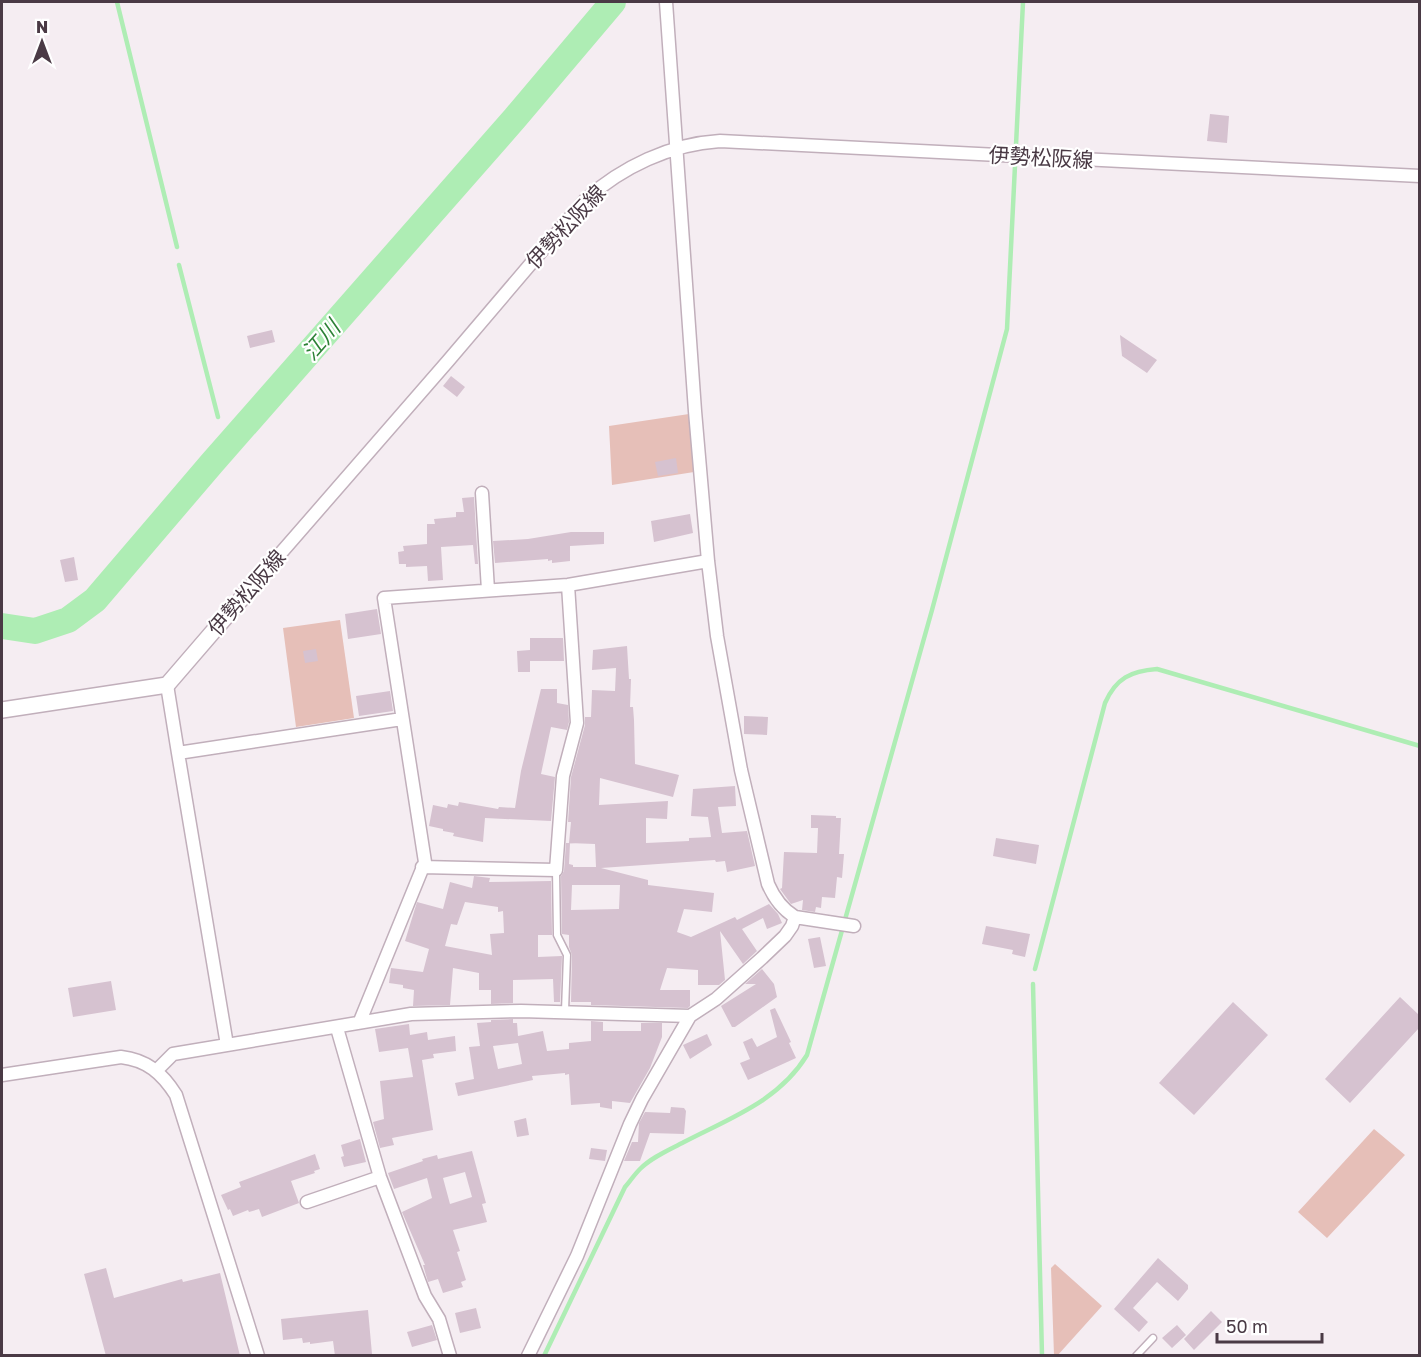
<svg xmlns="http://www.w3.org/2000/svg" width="1421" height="1357" font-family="'Golos Text','Noto Sans JP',sans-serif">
<rect width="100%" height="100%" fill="#f5edf2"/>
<path fill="#e6bfb8" d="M689,414L694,472L612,485L609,426Z
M340,620L354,718L296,727L283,628Z
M1374,1129L1405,1155L1327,1238L1298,1212Z
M1055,1264L1102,1306L1057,1356L1054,1355L1051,1268Z"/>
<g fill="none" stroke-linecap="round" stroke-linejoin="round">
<path stroke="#aeedb4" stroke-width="4.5" d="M117,2L177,247
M179,265L218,417
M1035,969L1105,703C1116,678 1131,671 1157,669L1420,746
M1033,984L1042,1356
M544,1356L625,1187C630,1181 635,1174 640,1169C652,1157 669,1150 684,1142C730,1118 779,1101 807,1055L932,610L1007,329L1023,2"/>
<path stroke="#aeedb4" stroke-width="26" d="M2,626L35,631L68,620L95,600L212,463L515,118L613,2"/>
</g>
<path fill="#d6c2d0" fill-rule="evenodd" d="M1210,114L1229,116L1227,143L1207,141Z
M272,330L275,342L250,348L247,336Z
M1120,335L1157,360L1147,373L1122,356Z
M451,376L465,387L457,397L443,386Z
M676,458L678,473L658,476L655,462Z
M474,497L478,564H475L473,545L441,547L443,580L428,581L427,566L406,567V564H399L398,552L404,551L403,546L427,544V524H435L434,519L456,517V512H464L462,498Z
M690,514L693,533L654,542L651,521Z
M571,532H604V544L570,546V561L552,563V560L548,561V559L495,563L493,541L528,539Z
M74,557L78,580L65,582L60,560Z
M377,609L381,634L348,639L345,614Z
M530,638H563L564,661H530V672H518L517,651L530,650Z
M627,646L629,679H631L630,707H633L634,720L635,764L679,775L673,797L600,778L599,805L668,801L667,819L646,818V843L689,841V838L711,837L708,817L691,816L693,789L735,786L736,806L718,807L722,833L747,831L755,866L727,872L725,861L716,862L715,860L601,868L648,880V885L714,893L712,912L684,909L677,932L691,937L735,917L737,920L769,904L778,914L782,923L767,929L763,918L742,929L757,951L743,964L720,931L725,980L719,985H698V970L667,968L660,990H690V1006L688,1008L591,1005V1002H571L572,955L569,947V935L562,934L561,876L564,871L566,843H570L569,864L573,865V867H596L595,844L569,843L571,822H568L571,777L585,725V717H591L592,690L615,691L616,668L592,670L593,650ZM572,885H620L619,909L571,910Z
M316,649L318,661L305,663L303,651Z
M541,689H557V703L568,705L569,722L567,730L551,727L541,774L555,777L551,821L485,818L483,842L453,836L454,833L443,831V829L429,826L433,805L447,808L448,804L458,806L459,802L498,809L499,807L515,808L521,771Z
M390,691L393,711L359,716L356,696Z
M744,716L768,717L767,735L744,734Z
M811,815L836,816V818H841L839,854H844L842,878L837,877L835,898L822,897L821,908L816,907L815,912L802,910L803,900L791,904L780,889L782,888L784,852L817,853L818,828H811Z
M996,838L1039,845L1036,864L993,856Z
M474,876L490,878L489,882L551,881L552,935H538V957L562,956L560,1002H554L553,979L513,980V1003L491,1004V990H479V973L453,968L450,1005L413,1006L414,990L403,988V985L389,983L391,968L423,972L429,949L405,941L417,902L443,909L450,882L472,888ZM465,902L498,907V912L503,911L504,933L490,934L492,955L445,946L451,924L457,925Z
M986,926L1030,934L1025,957L1012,954L1013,950L982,944Z
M820,937L826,966L814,968L808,939Z
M762,969L774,984L777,997L735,1027H732L721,1006L756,984H745Z
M111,981L116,1010L73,1017L68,988Z
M1400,997L1419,1015V1028L1350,1103L1325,1079Z
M1233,1002L1268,1035L1194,1115L1159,1083Z
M775,1008L791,1042L789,1043L796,1058L748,1080L740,1063L750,1059L743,1042L752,1038L757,1047L777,1037L770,1010Z
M513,1019V1023H517L518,1036L543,1031L547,1051L569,1049V1043L591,1041V1021L603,1022V1031H641V1023H662V1037L650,1068L630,1103L612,1101V1109L600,1107V1103L571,1105L569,1074L565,1075V1073L532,1076L533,1080L458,1096L455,1083L474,1079L469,1047L480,1046L477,1023L491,1022V1020ZM518,1043L522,1064L498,1069L493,1046Z
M409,1024L410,1035L427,1032L428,1040L455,1036L456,1051L433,1054L434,1058L422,1060L433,1130L392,1138L394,1145L380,1148L373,1122L384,1119L380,1081L413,1077L408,1048L379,1052L375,1029Z
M707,1034L712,1045L690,1059L683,1045Z
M671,1107L684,1108L686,1111L684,1134L650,1133L640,1161H624L632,1142H638L639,1123L645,1112L670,1113Z
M526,1118L529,1135L517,1137L514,1121Z
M360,1139L366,1162L344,1167L341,1157L344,1156L341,1145Z
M591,1148L607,1150L605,1161L589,1159Z
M472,1151L486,1203L482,1204L487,1222L453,1230L460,1251L457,1252L466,1280L461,1282L463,1287L443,1293L438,1279L428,1282L423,1265H425L402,1212L432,1198L427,1178L394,1189L388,1173L423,1161L422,1159L437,1155L438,1159ZM465,1172L472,1197L450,1204L443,1178Z
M315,1154L320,1169L314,1171L315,1173L291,1181L299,1203L262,1217L259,1209L249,1212L248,1210L233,1216L230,1209L228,1210L221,1195L241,1187L239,1182Z
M1158,1258L1188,1285V1289L1178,1301L1157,1282L1133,1308L1148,1322L1139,1332L1114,1309Z
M106,1268L114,1298L182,1279L183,1282L220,1273L240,1356H106L84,1274Z
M476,1308L481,1328L460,1333L455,1313Z
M368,1310L372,1354L335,1356L333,1341L310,1344V1342L303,1343L302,1338L283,1340L281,1319Z
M1211,1311L1222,1322L1194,1350L1184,1339Z
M432,1325L437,1340L412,1347L407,1332Z
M1177,1325L1186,1335L1172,1348L1162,1338Z"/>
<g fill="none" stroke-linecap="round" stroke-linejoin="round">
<g stroke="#c1afbb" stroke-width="9">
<path id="service" d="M556,870L557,935L567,955L565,1011
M1136,1356L1153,1338"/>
</g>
<g stroke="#c1afbb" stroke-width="15">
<path id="minor" d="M666,2L695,411L708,561L717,636L741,770L768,884C774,898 782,909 795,917L854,926
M482,493L488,590
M260,577L448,361L585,200C622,167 670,144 720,141L1420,176
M167,685L178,753L402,719
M178,753L227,1045
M422,867L556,870L563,776L577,723L568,585
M360,1021L425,862L384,598L568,585L708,561
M337,1028L380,1177L425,1296L439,1319L450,1356
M157,1070L173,1054L411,1014L521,1011L690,1016
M2,1075L121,1057C147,1060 162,1073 176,1095L258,1356
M307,1202L380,1177
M528,1356L577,1256L630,1124L642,1099L690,1016L716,999L762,958L785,936L792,926L795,917"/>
</g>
<g stroke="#c1afbb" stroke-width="18">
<path id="tertiary" d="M2,710L167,685L260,577"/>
</g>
<use href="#service" stroke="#fff" stroke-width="6"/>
<use href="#minor" stroke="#fff" stroke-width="12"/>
<use href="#tertiary" stroke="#fff" stroke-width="15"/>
</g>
<g text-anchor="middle" stroke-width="4.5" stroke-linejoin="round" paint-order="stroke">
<g font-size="21" fill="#4a3a45" stroke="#fff">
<text transform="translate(1041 158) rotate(3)" y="7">伊勢松阪線</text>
<text transform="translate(566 227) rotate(-47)" y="7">伊勢松阪線</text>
<text transform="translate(247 593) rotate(-49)" y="7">伊勢松阪線</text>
</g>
<g font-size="22" font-style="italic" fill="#2c8136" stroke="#fff">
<text transform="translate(321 340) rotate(-49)" y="8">江川</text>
</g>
</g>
<rect width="1421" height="1357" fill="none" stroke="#4a3a45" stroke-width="6"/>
<g transform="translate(42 42)" stroke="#ffffff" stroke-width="4.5" paint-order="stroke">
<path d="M0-4.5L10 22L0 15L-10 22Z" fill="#4a3a45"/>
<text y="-9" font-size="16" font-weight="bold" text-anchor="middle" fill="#4a3a45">N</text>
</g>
<path d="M1217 1333v9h105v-9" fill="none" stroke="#4a3a45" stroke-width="3"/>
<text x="1226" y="1333" font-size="18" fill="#4a3a45" stroke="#ffffff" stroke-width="4.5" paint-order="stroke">50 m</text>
</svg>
